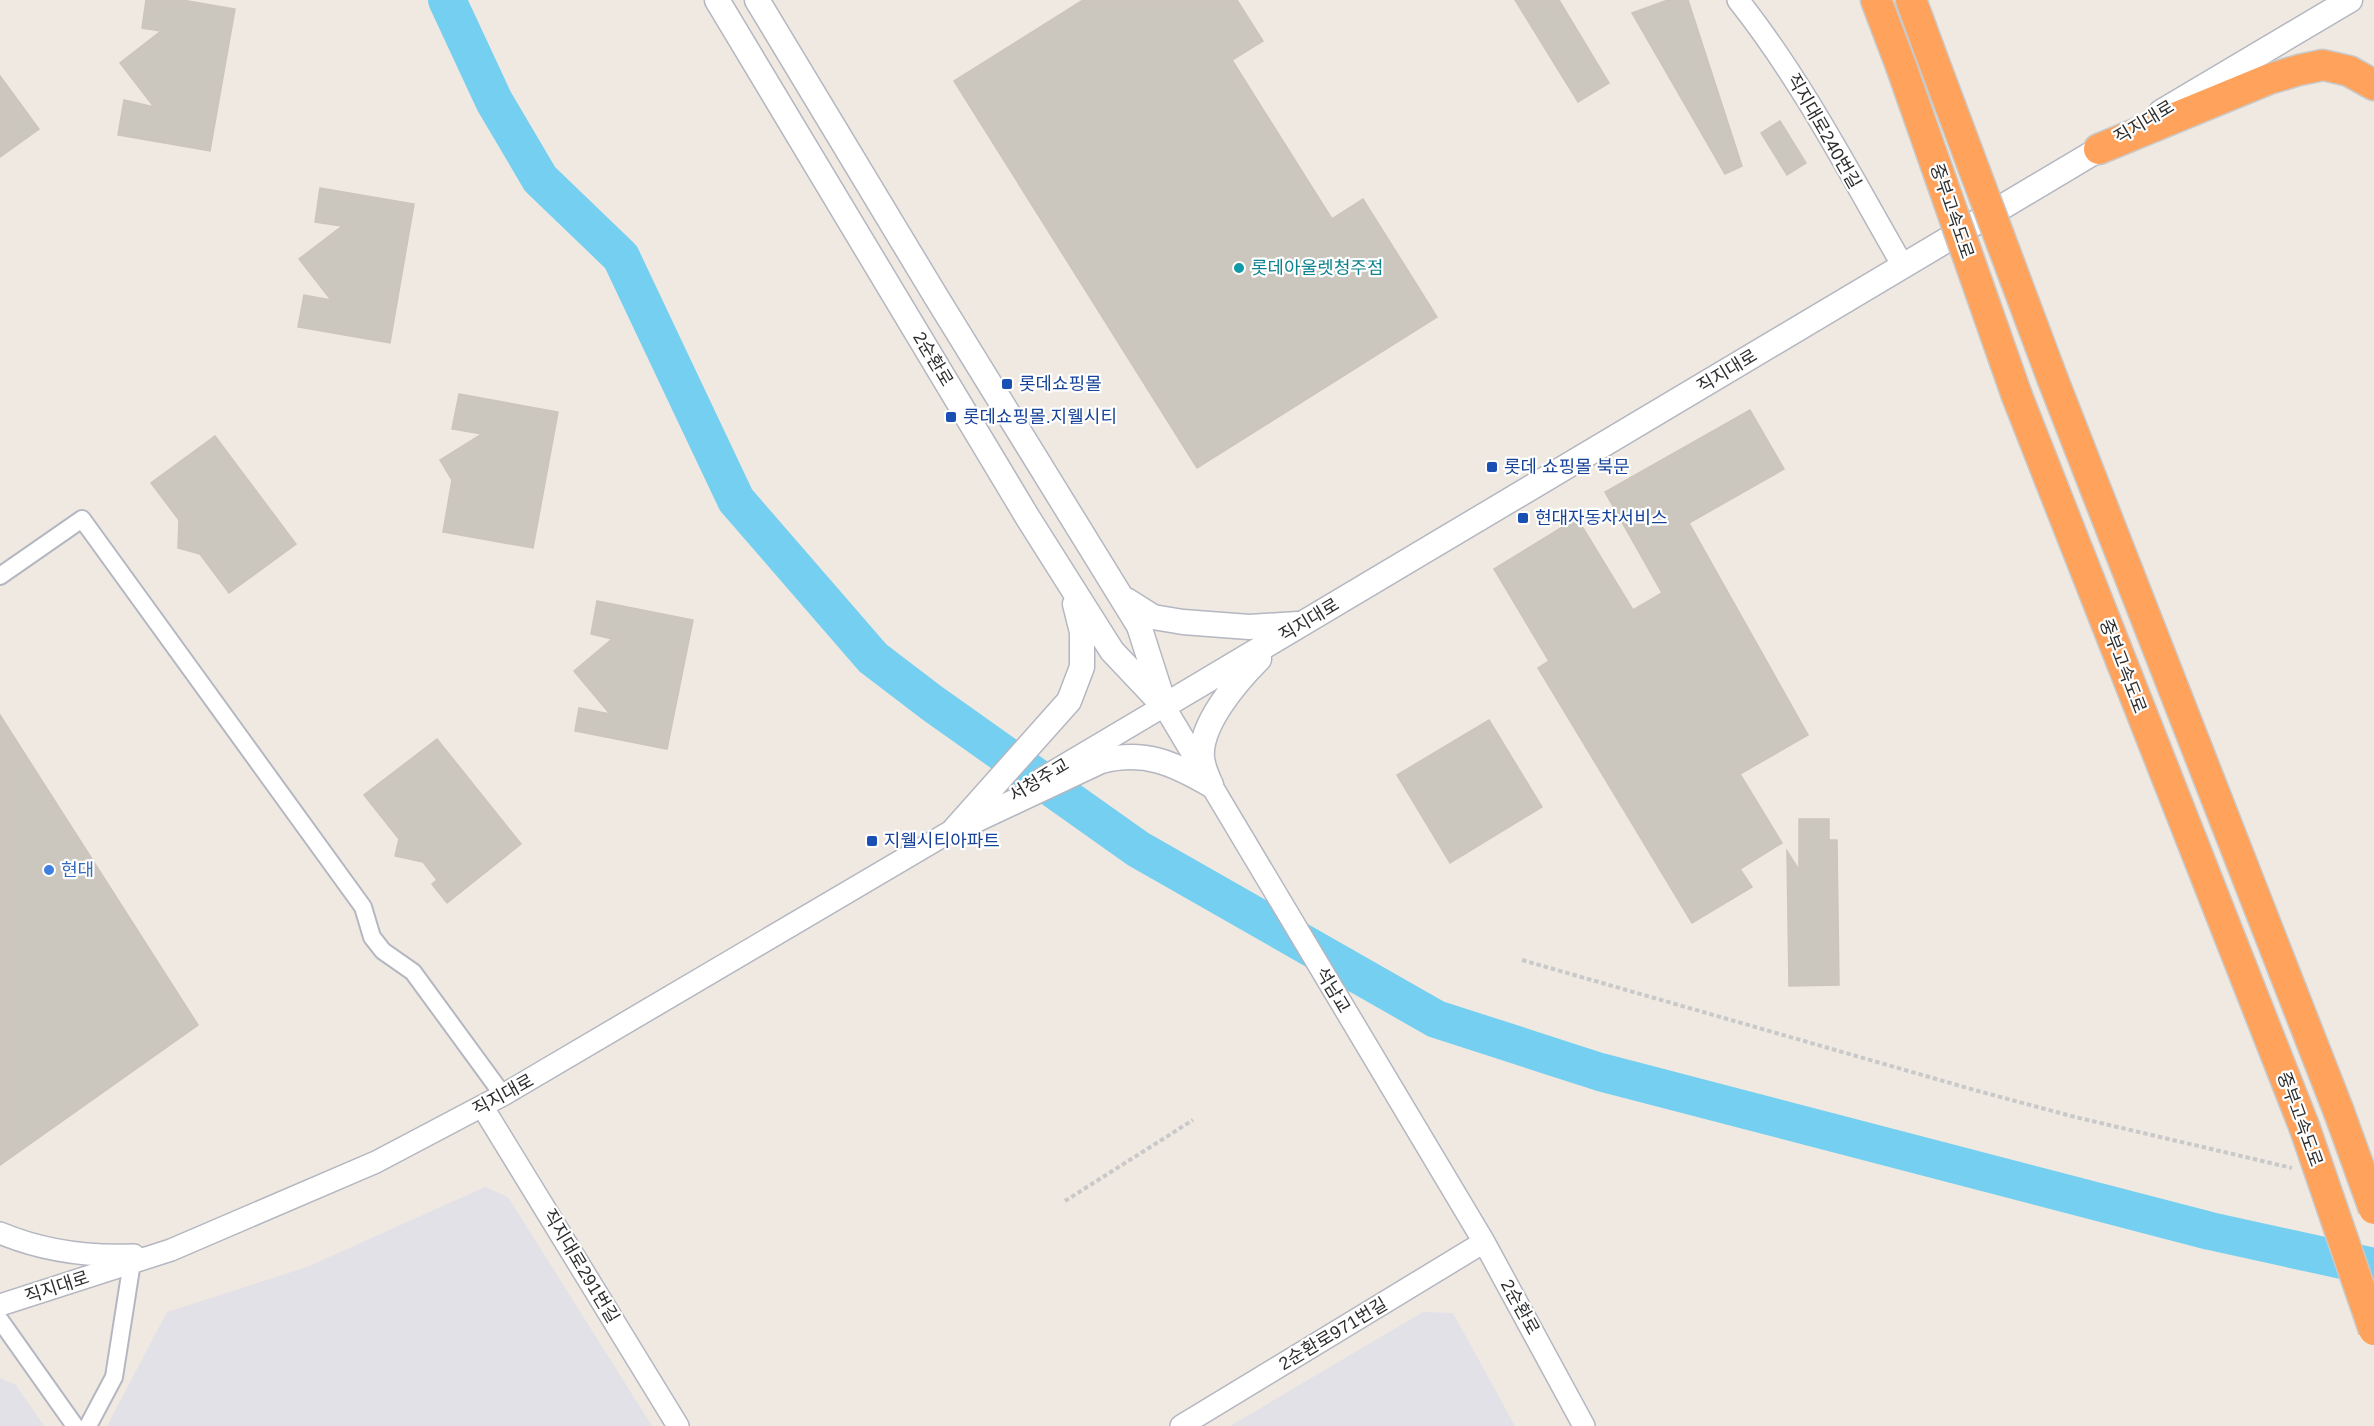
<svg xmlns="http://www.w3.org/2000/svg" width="2374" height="1426" font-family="Arial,'Noto Sans KR',sans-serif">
<rect width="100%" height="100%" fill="#efe9e1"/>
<path fill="#e3e1e8" d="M485,1187L508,1197L652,1426H107L167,1312L307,1267Z
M1423,1312L1453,1313L1515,1426H1230Z
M0,1378L16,1385L44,1426H0Z"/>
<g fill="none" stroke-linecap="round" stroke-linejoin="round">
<path stroke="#75cff0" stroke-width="38" d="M447,0L494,101L540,179L621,257L736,500L873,658L932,703L1138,849L1436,1019L1600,1072L2210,1231L2374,1267"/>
</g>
<path fill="#cbc7bf" stroke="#cbc5ba" stroke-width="1.5" d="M146,0H182L235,9L210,151L118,135L124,100L154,107L120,63L161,31L142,28Z
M1083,0H1237L1263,41L1232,60L1332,219L1363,199L1437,317L1197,468L954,81Z
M1515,0H1559L1609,83L1578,102Z
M1668,0H1688L1742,166L1725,174L1632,13Z
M0,76L39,129L0,157Z
M1780,121L1806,163L1787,175L1761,133Z
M320,188L414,204L390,343L298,327L304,295L331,300L299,259L342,226L315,222Z
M459,394L558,412L533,548L443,532L452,480L440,460L482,434L452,429Z
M1750,410L1784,469L1689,523L1808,735L1740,774L1782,843L1740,869L1752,887L1692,923L1538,668L1549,661L1494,569L1577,518L1633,610L1662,593L1605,492Z
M215,436L296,544L229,593L200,554L178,548L179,520L151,483Z
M597,601L693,620L667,749L575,731L579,708L610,714L574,671L612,639L591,634Z
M0,715L198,1025L0,1165Z
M1489,720L1542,807L1450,863L1397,775Z
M437,739L521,844L447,903L432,884L437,880L423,862L395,856L399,839L364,795Z
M1799,819H1829V840H1837L1839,985L1789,986L1787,851L1799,870Z"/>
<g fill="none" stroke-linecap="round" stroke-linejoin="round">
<g stroke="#b4b7c1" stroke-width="20">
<path id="minor" d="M0,576L82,519L363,907L372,937L383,951L413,972L503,1095
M0,1320L75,1426
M88,1426L114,1377L132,1262"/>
</g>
<g stroke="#b4b7c1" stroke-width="24">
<path id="tertiary" d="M1738,0C1803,82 1851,176 1903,266
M1041,779L1164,706L1484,1242L1584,1426
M482,1106L678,1426
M0,1233C43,1251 88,1257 134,1255
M0,1305L171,1250L376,1162L503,1095L970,820
M1181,1426L1484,1242"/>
</g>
<g stroke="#b4b7c1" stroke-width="27">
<path id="secondary" d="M717,0L1028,518L1112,651L1164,706
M757,0L935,295L1139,626L1163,701
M2161,112L2350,0
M1126,600L1153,617L1183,622L1249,627L1298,624
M1164,706L2113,141
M1211,785C1207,776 1203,768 1202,758C1199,725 1237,681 1259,659
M963,826L1101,761C1145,750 1173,763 1211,785
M955,829L1069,701L1082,667V632L1075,604"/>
</g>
<g stroke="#c9c9c9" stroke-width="33">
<path id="motorway" d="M1876,0L1901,66
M1911,0L1929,49
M2099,149L2269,79L2299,70L2323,65L2349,71L2374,85
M2053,380L2339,1112
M2017,396L2304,1126"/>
</g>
<path stroke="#c9c9c9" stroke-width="4" stroke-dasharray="4.5 3" stroke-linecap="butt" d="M1522,960L1978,1091L2075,1117L2292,1168
M1065,1201L1193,1120"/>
<use href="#minor" stroke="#fff" stroke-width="16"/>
<use href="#tertiary" stroke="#fff" stroke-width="21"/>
<use href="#secondary" stroke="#fff" stroke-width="24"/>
<use href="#motorway" stroke="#ffa35c" stroke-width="30"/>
<g stroke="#c9c9c9" stroke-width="33" stroke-linecap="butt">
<path id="motorway-bridge" d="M1929,49L2053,380
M1901,66L2017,396
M2339,1112L2374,1209
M2304,1126L2374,1330"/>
</g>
<use href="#motorway-bridge" stroke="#ffa35c" stroke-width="30"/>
</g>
<circle fill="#0f9aa8" stroke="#fff" stroke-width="2" cx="1239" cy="268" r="6"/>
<g fill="#1a4fb4" stroke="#fff" stroke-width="2">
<rect x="1001" y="378" width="12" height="12" rx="3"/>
<rect x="945" y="411" width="12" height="12" rx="3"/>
<rect x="1486" y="461" width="12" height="12" rx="3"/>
<rect x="1517" y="512" width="12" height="12" rx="3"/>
<rect x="866" y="835" width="12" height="12" rx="3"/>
</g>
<circle fill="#3f7fe0" stroke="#fff" stroke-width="2" cx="49" cy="870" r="6"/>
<g text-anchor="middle" stroke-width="4.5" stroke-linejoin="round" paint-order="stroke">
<g font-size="18" fill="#2e2e2e" stroke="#fff">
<text transform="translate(2144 122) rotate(-31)" y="6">직지대로</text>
<text transform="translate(1824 131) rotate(60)" y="6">직지대로240번길</text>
<text transform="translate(1952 211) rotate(71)" y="6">중부고속도로</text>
<text transform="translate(933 359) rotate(59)" y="6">2순환로</text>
<text transform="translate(1727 371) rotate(-31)" y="6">직지대로</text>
<text transform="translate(1309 620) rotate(-31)" y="6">직지대로</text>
<text transform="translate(2123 666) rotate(69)" y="6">중부고속도로</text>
<text transform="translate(1039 780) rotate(-31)" y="6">서청주교</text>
<text transform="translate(1333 990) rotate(59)" y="6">석남교</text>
<text transform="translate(503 1095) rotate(-29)" y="6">직지대로</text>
<text transform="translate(2300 1119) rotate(70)" y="6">중부고속도로</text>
<text transform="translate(581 1266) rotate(59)" y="6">직지대로291번길</text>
<text transform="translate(57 1287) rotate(-18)" y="6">직지대로</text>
<text transform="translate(1520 1307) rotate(61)" y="6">2순환로</text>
<text transform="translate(1333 1334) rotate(-31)" y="6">2순환로971번길</text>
</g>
<g font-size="18" fill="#0d838f" stroke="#fff" text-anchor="start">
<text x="1251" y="274">롯데아울렛청주점</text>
</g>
<g font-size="18" fill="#164399" stroke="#fff" text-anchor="start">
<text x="1019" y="390">롯데쇼핑몰</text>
<text x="963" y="423">롯데쇼핑몰.지웰시티</text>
<text x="1504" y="473">롯데 쇼핑몰 북문</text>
<text x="1535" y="524">현대자동차서비스</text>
<text x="884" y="847">지웰시티아파트</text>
</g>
<g font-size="18" fill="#366cbe" stroke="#fff" text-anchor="start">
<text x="61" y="876">현대</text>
</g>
</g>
</svg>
